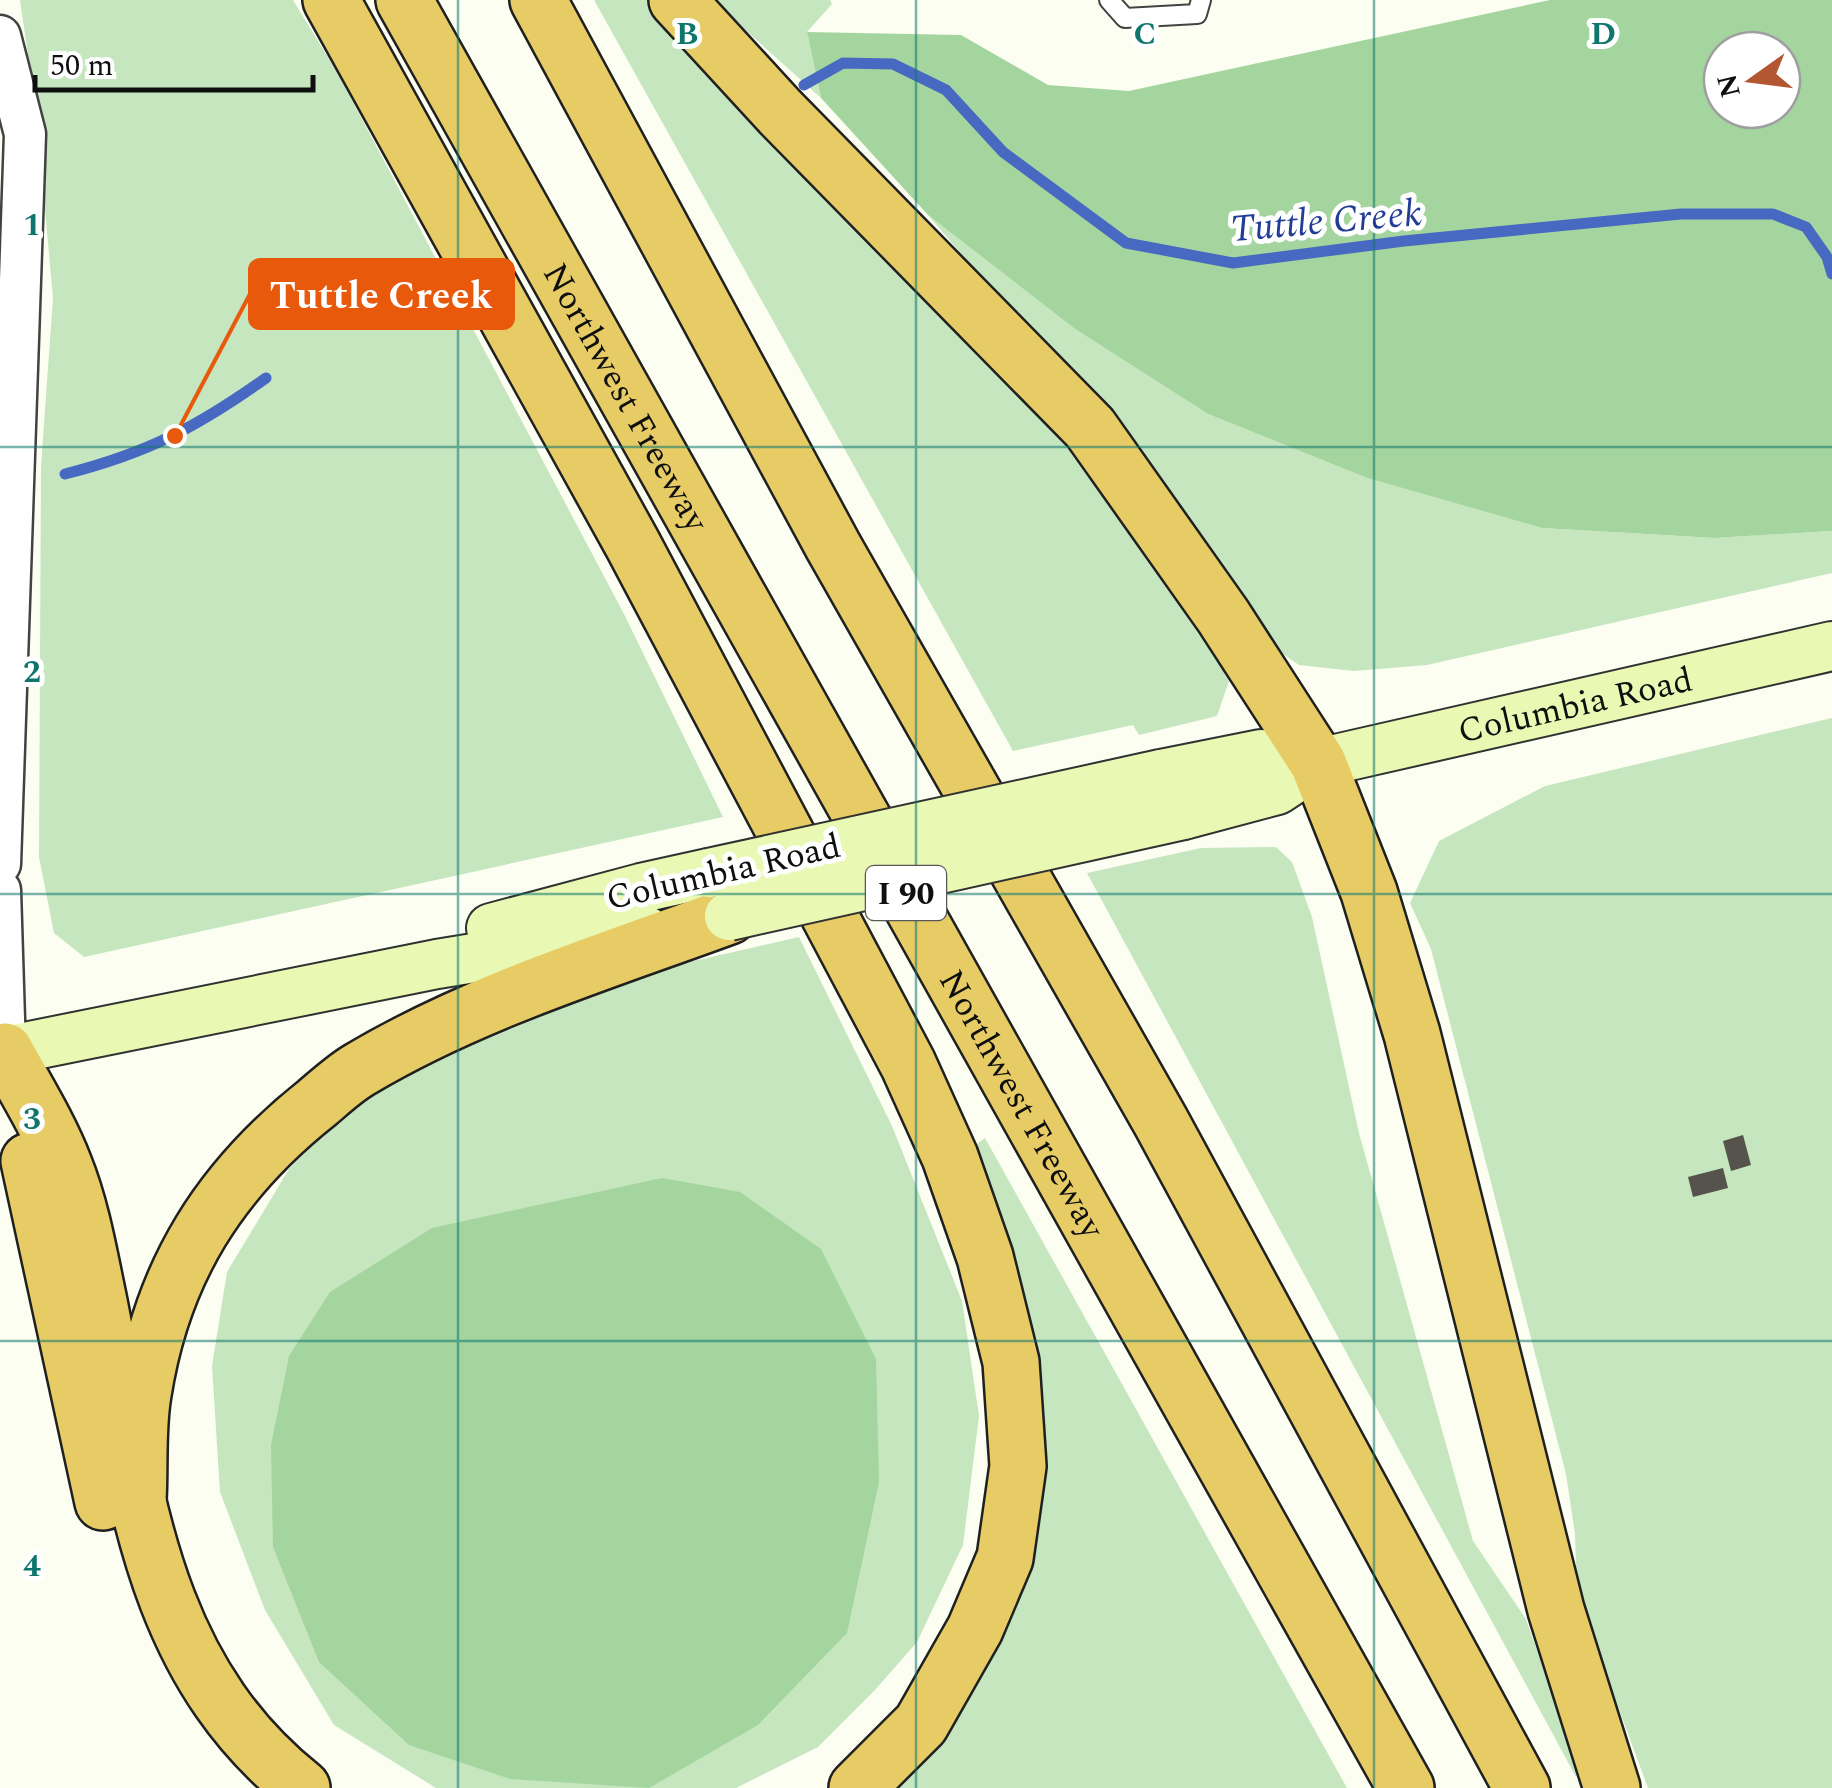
<svg xmlns="http://www.w3.org/2000/svg" width="1832" height="1788" font-family="Spectral,serif">
<rect width="100%" height="100%" fill="#fcfef2"/>
<path fill="#c5e6be" d="M20,0H293L337,72L624,614L723,817L84,957L54,933L39,857L41,466L53,298L36,110Z
M594,0H655L1054,423C1117,506 1179,591 1229,681L1217,716L1139,735L1133,725L1013,751Z
M712,0H830L832,4L807,32L821,98Z
M928,215L1075,329L1208,414L1367,478L1542,528L1715,538L1832,531V573L1427,665L1354,671L1299,665L1277,650L1061,371Z
M1832,718V1788H1648L1577,1595L1575,1534L1566,1474L1431,949L1410,903L1439,841L1545,786Z
M1276,847L1292,862L1312,917L1359,1133L1473,1541L1526,1619L1561,1719L1586,1765L1576,1777L1087,873L1201,848Z
M799,937L892,1126L962,1301L979,1416L963,1545L917,1642L875,1690L818,1747L736,1788H436L334,1725L265,1610L220,1492L212,1366L227,1272L289,1169L374,1080L628,976Z
M985,1138L1347,1788H881L1037,1442L970,1149Z"/>
<path fill="#a5d59e" fill-rule="evenodd" d="M1550,0H1832V531L1715,538L1542,528L1367,478L1208,414L1075,329L928,215L821,98L807,32L961,35L1048,85L1129,91ZM1782,50V110H1722V50Z
M662,1178L740,1192L821,1249L876,1359L879,1482L847,1633L758,1725L649,1788L510,1779L409,1745L319,1662L273,1547L271,1445L289,1356L330,1292L432,1228Z"/>
<g fill="none" stroke-linecap="round" stroke-linejoin="round">
<path stroke="#4869c1" stroke-width="11" d="M804,85L843,63L893,64L946,90L1003,152L1126,243L1233,263L1404,241L1681,214H1773L1806,227L1827,257L1832,274
M65,474C148,453 197,427 266,378"/>
</g>
<path fill="#56534c" d="M1743,1135L1751,1165L1731,1171L1723,1141Z
M1723,1168L1728,1188L1693,1197L1688,1177Z"/>
<g fill="none" stroke-linecap="round" stroke-linejoin="round">
<g stroke="#424242" stroke-width="22">
<path id="service" d="M1109,0L1125,18L1197,14L1201,0"/>
</g>
<g stroke="#424242" stroke-width="45">
<path id="tertiary" d="M0,36L25,134L0,864
M0,890L5,1051"/>
</g>
<g stroke="#313131" stroke-width="52">
<g id="secondary">
<path d="M1161,774L1261,754L1318,763"/>
<path id="s1" d="M1183,815L1277,790L1318,763L1832,646"/>
<path d="M491,928L641,888L709,873"/>
<path d="M0,1052L437,964L645,930"/>
</g>
</g>
<g stroke="#202020" stroke-width="60">
<g id="motorway">
<path d="M331,0L633,545L908,1064L950,1157L985,1257L1011,1362L1018,1466L1005,1558L975,1629L921,1724L857,1788"/>
<path id="s2" d="M404,0L1406,1788"/>
<path d="M538,0L833,546L1161,1122L1522,1788"/>
<path d="M677,0L780,112L1090,428L1223,616L1318,763L1369,892L1412,1034L1556,1610L1612,1788"/>
<path d="M5,1051C25,1088 49,1126 64,1165C81,1207 89,1254 98,1297C135,1480 145,1663 302,1788"/>
<path d="M29,1161L103,1502"/>
<path d="M138,1500C140,1466 137,1429 143,1394C162,1271 220,1180 317,1103C330,1092 344,1079 359,1070C473,1002 604,962 729,916"/>
</g>
</g>
<use href="#service" stroke="#fff" stroke-width="18"/>
<use href="#tertiary" stroke="#fff" stroke-width="40"/>
<use href="#secondary" stroke="#e9f8b3" stroke-width="48"/>
<use href="#motorway" stroke="#e7cc66" stroke-width="55"/>
<g stroke="#313131" stroke-width="52" stroke-linecap="butt">
<path id="secondary-bridge" d="M709,873L1161,774
M729,916L1183,815"/>
</g>
<use href="#secondary-bridge" stroke="#e9f8b3" stroke-width="48"/>
</g>
<path fill="none" stroke="#0f766e" stroke-width="2.5" stroke-opacity="0.55" d="M458,0V1788M916,0V1788M1374,0V1788M0,447H1832M0,894H1832M0,1341H1832"/>
<g text-anchor="middle" stroke-width="10" stroke-linejoin="round" paint-order="stroke">
<rect fill="#fff" stroke="#575757" stroke-width="2.5" x="866" y="866" width="80" height="54" rx="8"/>
<g font-size="32" font-weight="bold" fill="#0f0f0f">
<text x="906" y="904">I 90</text>
</g>
<g font-size="35" fill="#0f0f0f" stroke="#fff">
<text dy="12" stroke="none"><textPath href="#s2" startOffset="455">Northwest Freeway</textPath></text>
<text dy="12" stroke="none"><textPath href="#s1" startOffset="410">Columbia Road</textPath></text>
<text transform="translate(723 871) rotate(-13)" y="12">Columbia Road</text>
<text dy="12" stroke="none"><textPath href="#s2" startOffset="1265">Northwest Freeway</textPath></text>
</g>
<g font-size="38" font-style="italic" fill="#233d96" stroke="#fff">
<text transform="translate(1326 220) rotate(-5)" y="13">Tuttle Creek</text>
</g>
</g>
<g font-size="32" text-anchor="middle" font-weight="bold" fill="#0f766e" stroke="#fff" stroke-width="10" stroke-linejoin="round" paint-order="stroke">
<text x="687" y="44">B</text>
<text x="1145" y="44">C</text>
<text x="1603" y="44">D</text>
<text x="32" y="235">1</text>
<text x="32" y="682">2</text>
<text x="32" y="1129">3</text>
<text x="32" y="1576">4</text>
</g>
<path fill="none" stroke="#e8590c" stroke-width="4" d="M175 436L250 294"/>
<circle fill="#e8590c" stroke="#fff" stroke-width="4" cx="175" cy="436" r="10"/>
<rect fill="#e8590c" stroke="#e8590c" stroke-width="4" x="250" y="260" width="263" height="68" rx="10"/>
<g font-size="38" text-anchor="middle" font-weight="bold" fill="#fff">
<text x="381" y="308">Tuttle Creek</text>
</g>
<g transform="translate(1752 80) rotate(256)"><circle r="48" fill="#ffffff" stroke="#9f9f9f" stroke-width="2.5"/>
<path d="M0-8L18 38L0 25L-18 38Z" fill="#b35733"/>
<text y="-15" font-size="28" font-weight="bold" text-anchor="middle" fill="#0f0f0f">N</text>
</g>
<path d="M35 75v15h278v-15" fill="none" stroke="#0f0f0f" stroke-width="5"/>
<text x="50" y="75" font-size="30" fill="#0f0f0f" stroke="#ffffff" stroke-width="8" paint-order="stroke">50 m</text>
</svg>
